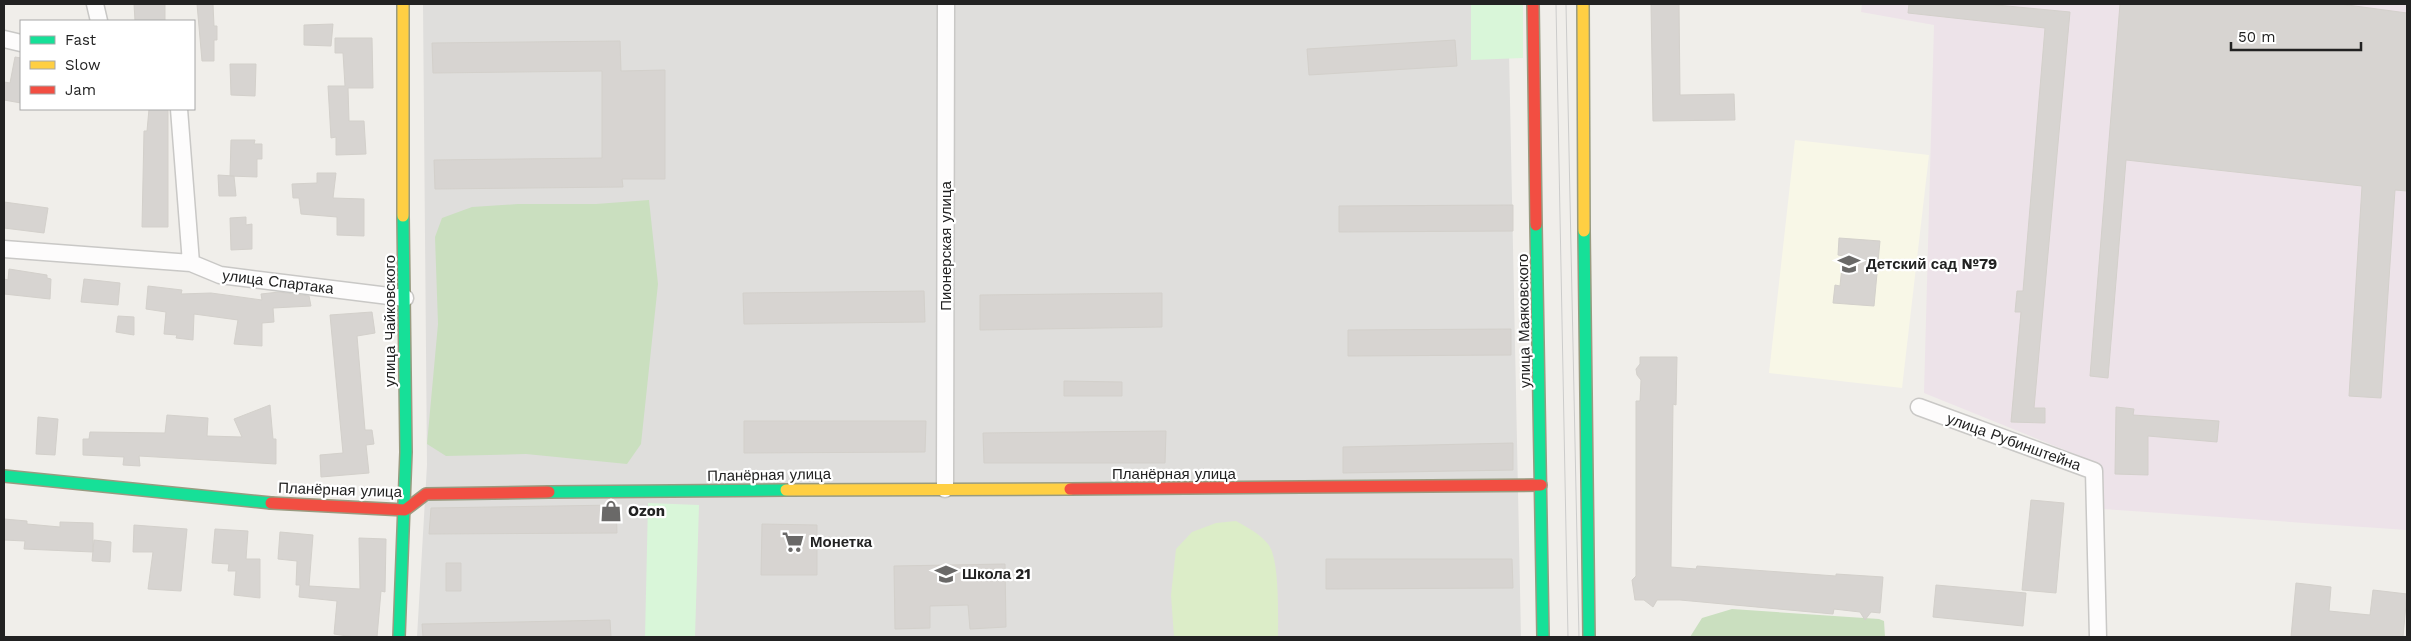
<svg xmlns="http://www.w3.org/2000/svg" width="2411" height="641" font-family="'Work Sans',sans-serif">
<rect width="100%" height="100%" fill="#f0eeea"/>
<path fill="#dfdedc" d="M423,4H1508L1521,637H417L427,465Z"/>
<path fill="#ede3e9" d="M1862,4H2407V530L2103,509L2092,461L1924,393L1934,25L1861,12Z"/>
<path fill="#f8f7e7" d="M1795,140L1929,155L1902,388L1769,373Z"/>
<path fill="#dcedc8" d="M1236,521C1248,528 1259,533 1268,544C1280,559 1278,617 1278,637H1174L1171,595L1176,549L1192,532L1216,523Z"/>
<path fill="#cadfbf" d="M649,200L658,284L641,444L627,464L526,454L446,456L427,444L438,324L435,237L442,218L472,207L518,204H596Z
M1732,609L1879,619L1884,621L1885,637H1690L1702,618Z"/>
<path fill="#d9f6d9" d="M1471,4H1523V58L1471,60Z
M648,503L699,505L695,637H645Z"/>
<path fill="#d7d4d1" stroke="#d3d0cb" d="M134,4H165V21H135Z
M197,4H213L214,26H217V40H214V61H202Z
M1651,4H1679L1680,95L1734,94L1735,120L1653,121Z
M1909,4H1986L2070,12L2034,408H2045V423L2011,422L2021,312H2015L2017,291H2023L2045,28L1908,13Z
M2120,4H2340L2407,13V191L2395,190L2381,398L2349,396L2362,186L2126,160L2108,378L2090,376Z
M333,24L331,46L304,45V25Z
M335,38H372L373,88H348L349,121H364L366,154L336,155V137L331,138L328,86H345L343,53H335Z
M1455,40L1457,66L1309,75L1307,49Z
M620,41L621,71L665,70V179H622L623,187L435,189L434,160L602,158V71L433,73L432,43Z
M15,57L21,58V103L4,100V82L10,83Z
M230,64H256L255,96L231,95Z
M149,109H168V227H142L144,131H147Z
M231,140H255L254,144H262V159H257V177L230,176Z
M317,173H336L333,198L364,199V236L337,235V217L301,214L299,198H293L292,184L317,183Z
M218,175L234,176L236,196H219Z
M4,202L48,208L44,233L4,228Z
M1513,205V231L1339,232V206Z
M246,217V225L252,224V249L231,250L230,218Z
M1839,238L1880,241L1874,306L1833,303L1835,285L1840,286L1843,256L1838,255Z
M9,269L47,275V278L51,279L50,299L4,294V279L8,280Z
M84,279L120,283L118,305L81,302Z
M148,286L182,290L181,294L211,293L262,300L261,294L279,292L309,296L311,306L273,308L274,322L262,323V346L234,344L238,320L194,314L193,340L176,338L177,335L164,334L166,312L146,309Z
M924,291L925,322L744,324L743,293Z
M1162,293V327L980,330V295Z
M372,312L375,333L357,336L365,430H372L374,444L366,445L369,473L321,477L320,455L343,453L330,315Z
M118,316L134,317V335L116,332Z
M1511,329V355L1348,356V330Z
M1640,357H1677L1676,405L1673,404L1671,567L1696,569L1697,566L1836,576V574L1883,577L1880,613L1871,612L1865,620L1860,612L1834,609L1833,614L1680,600H1657L1653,607L1644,600H1635L1632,580L1636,576V401H1640L1641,380L1637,375L1636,369L1640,364Z
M1064,381L1122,382V396H1064Z
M270,405L273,439H276V464L139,456L140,466L123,465L124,457L83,455V439H89L90,432L165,433L167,415L208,418L207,436L242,437L234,419Z
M2116,407L2134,409L2133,415L2219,421L2217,442L2148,436V475L2115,474Z
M38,417L58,419L55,455L36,454Z
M744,421H926L925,452L744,453Z
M1166,431L1165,463H984L983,433Z
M1513,443V470L1343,473V447Z
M2031,500L2064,503L2056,593L2022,590Z
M616,505L617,533L429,534L431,508Z
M4,519L27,521V524L60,527V522L93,523V552L24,549L25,541L4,540Z
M762,524L817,525V575H761Z
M134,525L187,529L181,591L148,589L153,552H133Z
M215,529L248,531L246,559H260V598L234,595L236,571H228L229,564L212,563Z
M280,532L313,535L309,586L360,589L359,538L386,539L385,592L381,591L377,637H354L334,634L337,601L299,597L300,585H296L297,561L278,559Z
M94,540L111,542L110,562L92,561Z
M1326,559H1512L1513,588L1326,589Z
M446,563H461V591H446Z
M1005,564L1006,627L970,629L968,605L930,606V628L895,629L894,566Z
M2296,583L2331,587L2329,611L2370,615L2373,590L2407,594L2403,637H2291Z
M1936,585L2026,593L2023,626L1933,617Z
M610,620L611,637H423L422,624Z"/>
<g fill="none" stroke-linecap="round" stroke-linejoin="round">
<g stroke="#c9c8c6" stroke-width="19">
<path id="street" d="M95,4L99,21
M4,39L21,43
M179,109L191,263
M4,249L191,263L220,275L405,298
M1919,407L2094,471L2098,637
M945,489L946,4"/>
</g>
<g stroke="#999b80" stroke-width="14">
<path id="fast" d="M1536,225L1543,637
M1584,231L1589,637
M4,476L271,503
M549,492L786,490
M399,637L406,452L403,216"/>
</g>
<g stroke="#999b80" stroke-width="14">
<path id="slow" d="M403,4V216
M1583,4L1584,231
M786,490L1070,489"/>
</g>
<g stroke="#999b80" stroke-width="14">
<path id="jam" d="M1533,4L1536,225
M1070,489L1541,485
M271,503L405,510L426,494L549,492"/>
</g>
<use href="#street" stroke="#fdfcfc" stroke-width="16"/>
<use href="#fast" stroke="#16e098" stroke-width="11"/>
<use href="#slow" stroke="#ffcf43" stroke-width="11"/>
<use href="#jam" stroke="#f24e42" stroke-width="11"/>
<path stroke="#cccccb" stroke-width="1" d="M1556,4L1568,637
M1566,4L1579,637"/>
</g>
<defs>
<g id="school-bare" transform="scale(1.725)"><path d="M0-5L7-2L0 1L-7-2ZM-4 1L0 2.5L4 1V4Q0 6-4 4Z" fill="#6a6968" stroke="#fff" stroke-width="2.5" paint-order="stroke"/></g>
<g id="shop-bare" transform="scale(1.725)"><path d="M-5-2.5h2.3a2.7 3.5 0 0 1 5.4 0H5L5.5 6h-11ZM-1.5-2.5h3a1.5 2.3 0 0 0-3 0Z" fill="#6a6968" stroke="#fff" stroke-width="2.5" paint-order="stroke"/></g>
<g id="supermarket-bare" transform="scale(1.725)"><path d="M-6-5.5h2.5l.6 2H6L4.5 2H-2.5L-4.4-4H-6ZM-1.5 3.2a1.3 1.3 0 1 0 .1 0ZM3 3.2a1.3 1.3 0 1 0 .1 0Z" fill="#6a6968" stroke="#fff" stroke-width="2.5" paint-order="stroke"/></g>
</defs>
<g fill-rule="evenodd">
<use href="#school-bare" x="1849" y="264"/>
<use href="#shop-bare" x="611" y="511"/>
<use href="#supermarket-bare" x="793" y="542"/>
<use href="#school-bare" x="946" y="574"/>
</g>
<g text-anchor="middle" stroke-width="4.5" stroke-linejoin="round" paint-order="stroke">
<g font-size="15" fill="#222" stroke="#fff">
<text transform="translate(946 246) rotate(-90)" y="5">Пионерская улица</text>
<text transform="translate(278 282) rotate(7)" y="5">улица Спартака</text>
<text transform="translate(390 321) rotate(-90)" y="5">улица Чайковского</text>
<text transform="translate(1524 321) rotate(-91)" y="5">улица Маяковского</text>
<text transform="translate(2014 442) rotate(20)" y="5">улица Рубинштейна</text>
<text x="1174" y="479">Планёрная улица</text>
<text transform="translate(769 475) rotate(-1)" y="5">Планёрная улица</text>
<text transform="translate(340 490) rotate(2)" y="5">Планёрная улица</text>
</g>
<g font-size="15" font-weight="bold" fill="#222" stroke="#fff" text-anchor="start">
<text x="1866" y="269">Детский сад №79</text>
<text x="628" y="516">Ozon</text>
<text x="810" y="547">Монетка</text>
<text x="962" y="579">Школа 21</text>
</g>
</g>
<rect width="2411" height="641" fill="none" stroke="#222222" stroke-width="10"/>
<rect x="20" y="20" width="175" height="90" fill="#ffffff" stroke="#a7a7a7"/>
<rect x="30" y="36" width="25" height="8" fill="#16e098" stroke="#a7a7a7"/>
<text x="65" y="45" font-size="15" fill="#222222">Fast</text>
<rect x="30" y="61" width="25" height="8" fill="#ffcf43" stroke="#a7a7a7"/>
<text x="65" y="70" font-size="15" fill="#222222">Slow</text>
<rect x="30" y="86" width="25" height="8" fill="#f24e42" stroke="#a7a7a7"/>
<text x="65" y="95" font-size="15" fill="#222222">Jam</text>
<path d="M2231 42v8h130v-8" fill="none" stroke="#222222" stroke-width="2.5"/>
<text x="2238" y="42" font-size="15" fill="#222222" stroke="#ffffff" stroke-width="4" paint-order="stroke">50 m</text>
</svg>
